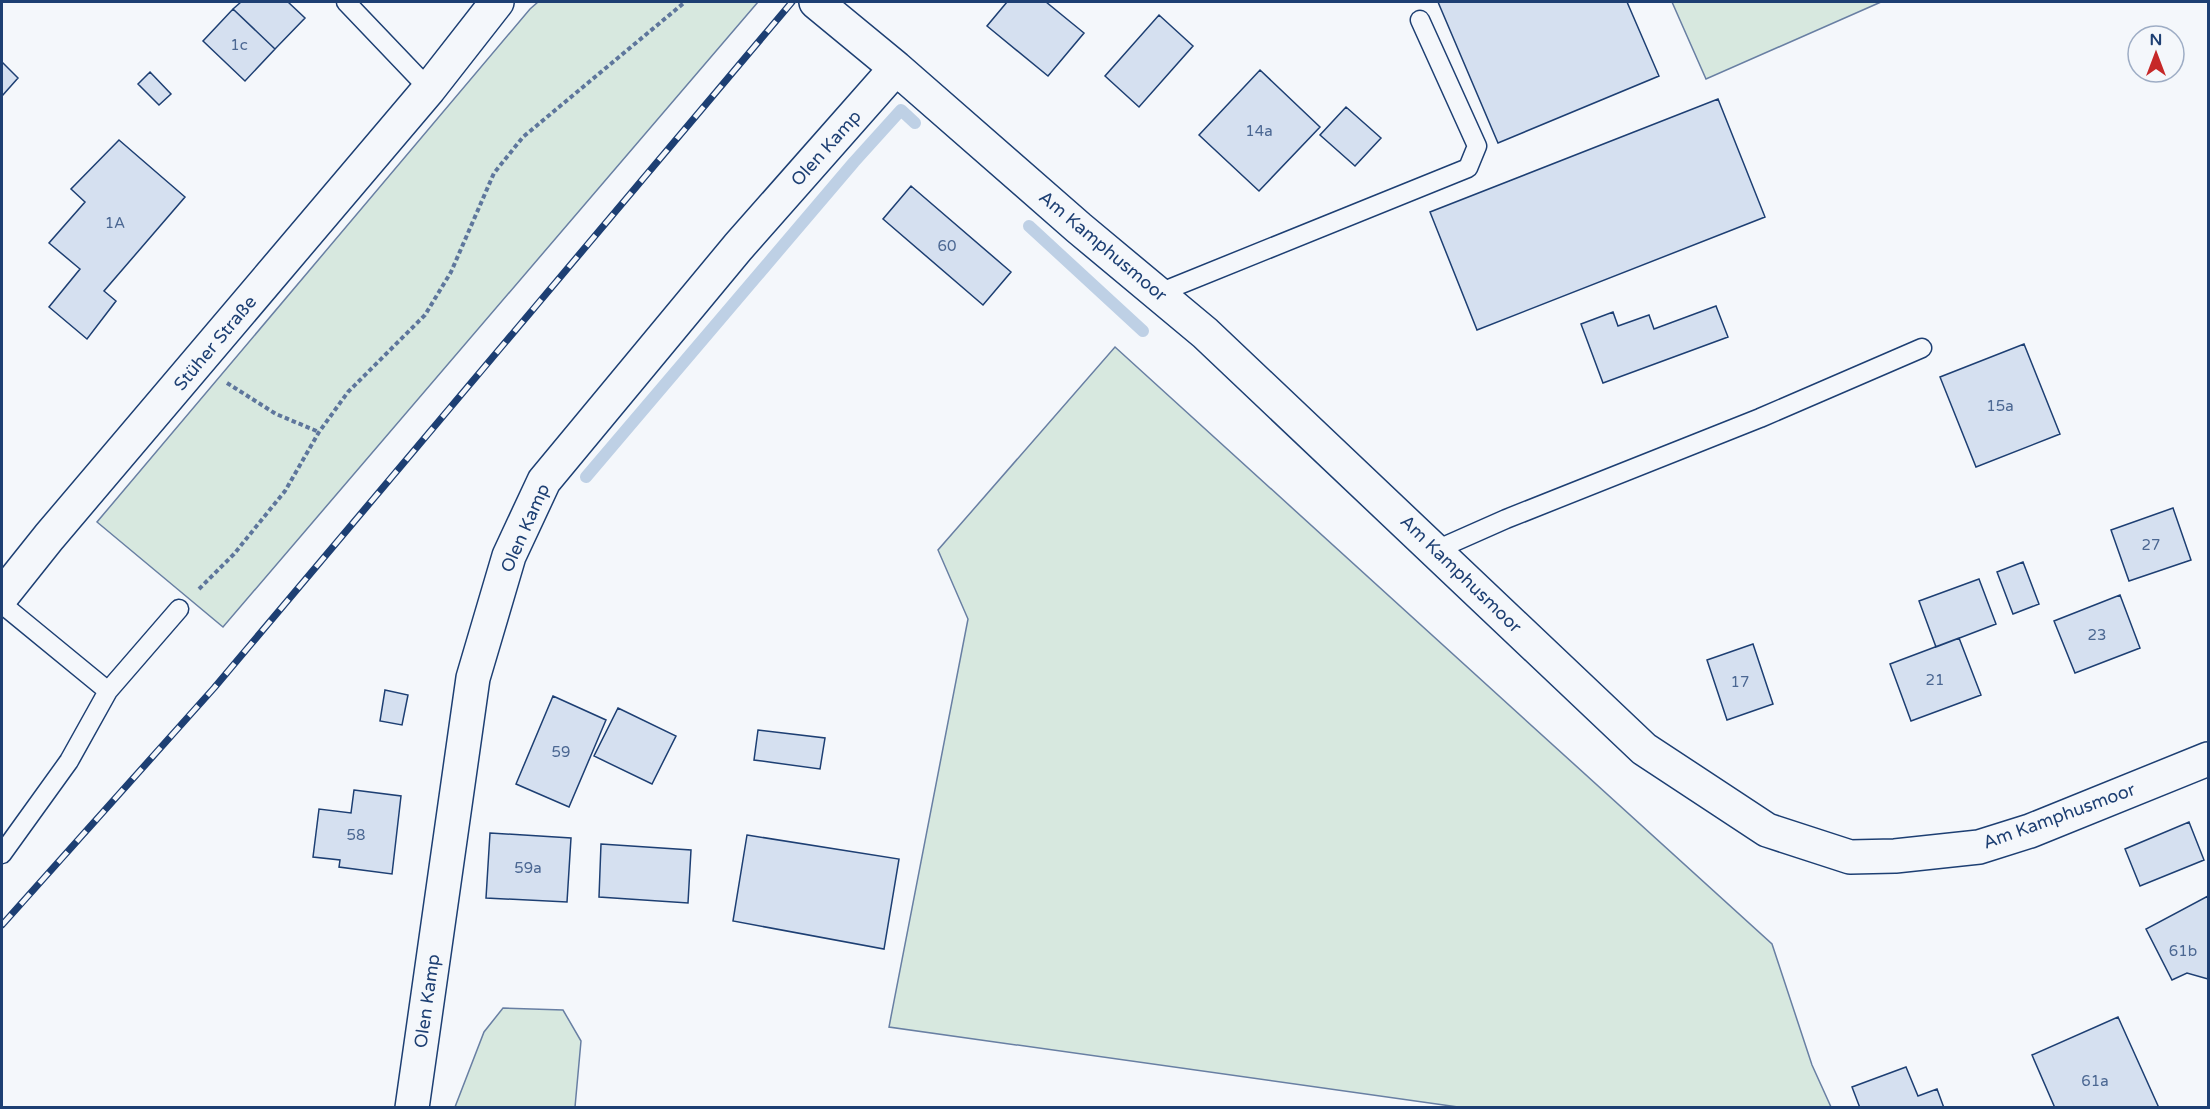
<svg xmlns="http://www.w3.org/2000/svg" width="2210" height="1109" font-family="'Varela Round',sans-serif">
<rect width="100%" height="100%" fill="#f4f7fb"/>
<path fill="#d7e8df" stroke="#687fa3" stroke-width="1.5" d="M538,2H758L223,627L97,522L530,9Z
M1672,2H1881L1706,79Z
M1115,347L1772,944L1812,1065L1831,1107H1458L889,1027L968,619L938,550Z
M503,1008L563,1010L581,1041L575,1107H455L484,1032Z"/>
<g fill="none" stroke-linecap="round" stroke-linejoin="round">
<path stroke="#bed0e5" stroke-width="12" d="M1029,226L1143,331
M586,477L854,162L901,110L915,123"/>
</g>
<path fill="#d5e0f0" stroke="#1d3f73" stroke-width="1.5" d="M241,2H288L305,18L275,49L233,9Z
M1007,2H1046L1084,33L1048,76L987,26Z
M1438,2H1627L1659,76L1498,143Z
M233,9L275,49L245,81L203,41Z
M1159,15L1193,46L1139,107L1105,76Z
M2,62L18,78L2,96Z
M1260,70L1320,127L1259,191L1199,135Z
M150,72L171,94L159,105L138,84Z
M1718,99L1765,217L1477,330L1430,212Z
M1346,107L1381,138L1355,166L1320,135Z
M119,140L185,197L104,291L116,301L87,339L49,307L80,269L49,243L85,202L71,189Z
M911,186L1011,272L983,305L883,219Z
M1716,306L1728,337L1603,383L1581,324L1613,312L1618,326L1649,315L1654,329Z
M2024,344L2060,434L1976,467L1940,377Z
M2173,508L2191,560L2129,581L2111,530Z
M2023,562L2039,604L2013,614L1997,572Z
M1979,579L1996,624L1936,647L1919,601Z
M2120,595L2140,648L2075,673L2054,621Z
M1959,638L1981,695L1911,721L1890,664Z
M1753,644L1773,704L1727,720L1707,660Z
M385,690L408,695L402,725L380,721Z
M553,696L606,720L569,807L516,784Z
M618,708L676,736L652,784L594,756Z
M758,730L825,738L820,769L754,760Z
M354,790L401,796L392,874L339,867L340,860L313,857L319,809L351,813Z
M2189,822L2204,860L2140,886L2125,849Z
M490,833L571,838L567,902L486,898Z
M747,835L899,859L884,949L733,921Z
M601,844L691,850L688,903L599,897Z
M2208,896V979L2187,973L2172,980L2146,929Z
M2118,1017L2159,1108H2055L2032,1055Z
M1906,1067L1918,1096L1937,1089L1944,1108H1860L1852,1087Z"/>
<g fill="none" stroke-linecap="round" stroke-linejoin="round">
<g stroke="#1d3f73" stroke-width="21">
<path id="service" d="M346,2L429,89
M1159,293L1468,168L1477,146L1420,20
M1436,550L1506,519L1760,418L1922,348
M2,604L108,691L179,609
M2,854L69,761L108,691"/>
</g>
<g stroke="#1d3f73" stroke-width="36">
<path id="minor" d="M816,2L896,68L1079,228L1205,333L1644,749L1767,830L1850,857L1895,856L1979,847L2030,831L2208,759
M412,1108L473,678L509,556L544,481L738,247L896,68"/>
</g>
<g stroke="#1d3f73" stroke-width="36">
<path id="tertiary" d="M2,596L49,537L429,89L497,2"/>
</g>
<path stroke="#5e769c" stroke-width="4" stroke-dasharray="4.5 3" stroke-linecap="butt" d="M227,383L276,414L319,432
M199,589L234,554L285,491L319,432L348,392L425,315L451,272L494,173L523,137L685,2"/>
<use href="#service" stroke="#f4f7fb" stroke-width="18"/>
<use href="#minor" stroke="#f4f7fb" stroke-width="33"/>
<use href="#tertiary" stroke="#f4f7fb" stroke-width="33"/>
<g stroke="#1d3f73" stroke-width="7">
<path id="rail" d="M2,925L214,688L792,2"/>
</g>
<use href="#rail" stroke="#f4f7fb" stroke-width="4.5" stroke-dasharray="14" stroke-linecap="butt"/>
</g>
<g text-anchor="middle" stroke-width="4.5" stroke-linejoin="round" paint-order="stroke">
<g font-size="15" fill="#4b6792">
<text x="239" y="50">1c</text>
<text x="1259" y="136">14a</text>
<text x="115" y="228">1A</text>
<text x="947" y="251">60</text>
<text x="2000" y="411">15a</text>
<text x="2151" y="550">27</text>
<text x="2097" y="640">23</text>
<text x="1935" y="685">21</text>
<text x="1740" y="687">17</text>
<text x="561" y="757">59</text>
<text x="356" y="840">58</text>
<text x="528" y="873">59a</text>
<text x="2183" y="956">61b</text>
<text x="2095" y="1086">61a</text>
</g>
<g font-size="18" fill="#1d3f73" stroke="#f4f7fb">
<text transform="translate(826 148) rotate(-48)" y="6">Olen Kamp</text>
<text transform="translate(1103 246) rotate(40)" y="6">Am Kamphusmoor</text>
<text transform="translate(215 343) rotate(-50)" y="6">Stüher Straße</text>
<text transform="translate(525 528) rotate(-66)" y="6">Olen Kamp</text>
<text transform="translate(1461 574) rotate(44)" y="6">Am Kamphusmoor</text>
<text transform="translate(2059 816) rotate(-20)" y="6">Am Kamphusmoor</text>
<text transform="translate(427 1001) rotate(-82)" y="6">Olen Kamp</text>
</g>
</g>
<rect width="2210" height="1109" fill="none" stroke="#1d3f73" stroke-width="6"/>
<g transform="translate(2156 54)"><circle r="28" fill="#f4f7fb" stroke="#9eadc5" stroke-width="1.5"/>
<path d="M0-4.5L10 22L0 15L-10 22Z" fill="#c62828"/>
<text y="-9" font-size="16" font-weight="bold" text-anchor="middle" fill="#1d3f73">N</text>
</g>
</svg>
